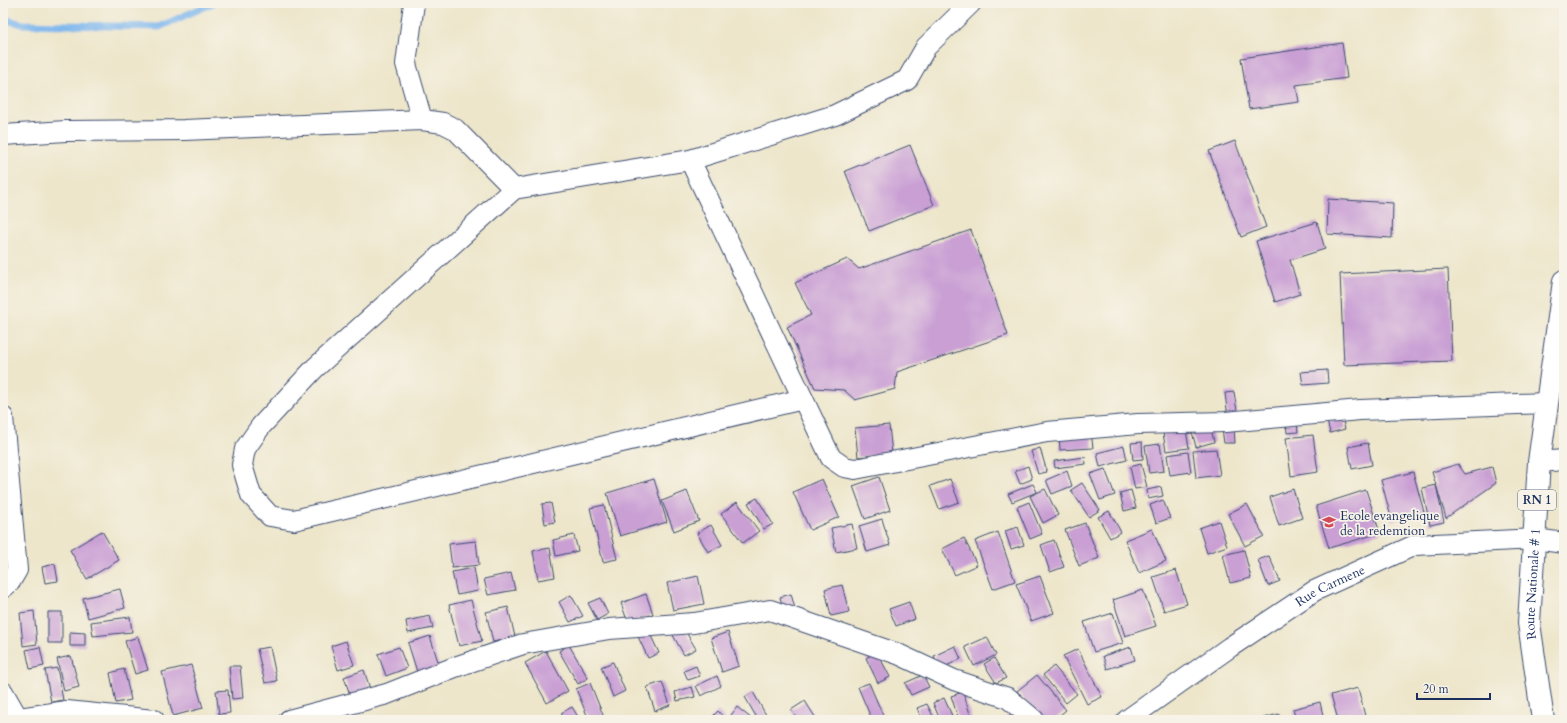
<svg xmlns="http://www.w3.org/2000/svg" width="1567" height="723" font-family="Cardo,serif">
<rect width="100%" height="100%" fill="#f7f3e8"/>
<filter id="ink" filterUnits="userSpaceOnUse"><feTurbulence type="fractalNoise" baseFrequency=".025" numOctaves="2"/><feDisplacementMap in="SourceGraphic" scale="8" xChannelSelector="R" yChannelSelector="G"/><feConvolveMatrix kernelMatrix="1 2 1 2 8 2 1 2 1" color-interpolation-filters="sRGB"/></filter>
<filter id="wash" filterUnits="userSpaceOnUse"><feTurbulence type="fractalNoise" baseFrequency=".012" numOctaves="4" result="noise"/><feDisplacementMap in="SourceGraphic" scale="16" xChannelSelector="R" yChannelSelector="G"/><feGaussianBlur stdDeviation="0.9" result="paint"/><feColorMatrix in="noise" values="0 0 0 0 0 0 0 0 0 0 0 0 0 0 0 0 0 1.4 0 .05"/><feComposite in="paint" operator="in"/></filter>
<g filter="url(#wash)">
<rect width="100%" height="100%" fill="#ede6cb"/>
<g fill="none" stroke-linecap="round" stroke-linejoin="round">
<path stroke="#7eb7ee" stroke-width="7" d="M3,19L23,24L159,27L213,3"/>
</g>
<g id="blocks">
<path fill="#c99fd4" d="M1342,43L1347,78L1296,85L1299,102L1249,109L1241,58Z
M1235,141L1266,227L1241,237L1209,151Z
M910,145L934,205L869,231L845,171Z
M1328,199L1393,203L1392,238L1327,234Z
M1317,222L1325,249L1290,260L1300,294L1275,302L1256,241Z
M971,230L1008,335L897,372L895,389L855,400L844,390L815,388L787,327L811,315L795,283L847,259L859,269Z
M1448,269L1452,361L1344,365L1340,274Z
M1327,370L1328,383L1303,385L1301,372Z
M1234,392L1238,417L1228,418L1225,393Z
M1342,418L1345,429L1330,433L1327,421Z
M1297,422L1298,432L1287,433L1286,423Z
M1210,424L1214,442L1196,447L1191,428Z
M889,425L892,454L858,457L855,428Z
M1234,428L1235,443H1224L1222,429Z
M1186,430L1189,448L1166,451L1163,433Z
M1091,432L1093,448L1060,450L1059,435Z
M1313,435L1318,472L1291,476L1286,438Z
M1142,442L1143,459L1133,460L1131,443Z
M1368,443L1372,465L1352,469L1348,447Z
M1160,444L1164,471L1149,473L1145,446Z
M1124,446L1127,460L1100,467L1097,453Z
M1040,448L1047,472L1038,474L1031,451Z
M1216,449L1220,475L1196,478L1193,451Z
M1188,452L1191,472L1170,475L1167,455Z
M1085,457L1086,464L1055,468L1054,461Z
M1141,464L1147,487L1135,489L1130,467Z
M1458,464L1465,474L1492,467L1496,483L1446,518L1432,472Z
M1028,466L1032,479L1020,484L1015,471Z
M1105,469L1115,495L1100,500L1090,474Z
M1067,471L1072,486L1052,494L1046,480Z
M1413,472L1424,512L1392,521L1381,480Z
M879,477L890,510L865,519L853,486Z
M654,479L667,522L620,536L607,493Z
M822,479L839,517L810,530L793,492Z
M950,479L959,502L939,509L930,486Z
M1082,483L1100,510L1089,517L1071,490Z
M1033,484L1037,492L1012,502L1008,494Z
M1436,485L1444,522L1430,525L1422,488Z
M1161,487L1163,496L1148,499L1147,490Z
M1045,489L1058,515L1043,523L1030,496Z
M1293,489L1302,518L1279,526L1270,497Z
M1131,490L1136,508L1124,511L1120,493Z
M1366,490L1380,533L1329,548L1316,506Z
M687,491L699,521L674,531L662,501Z
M757,498L773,524L764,529L748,503Z
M1163,500L1170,518L1156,523L1150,505Z
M737,502L759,531L743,543L721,514Z
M1029,502L1042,534L1030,539L1017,507Z
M551,503L555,522L545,524L542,504Z
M1247,504L1264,536L1245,546L1228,514Z
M604,505L617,559L603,562L590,508Z
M1109,511L1121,532L1110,538L1098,517Z
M882,519L890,545L867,552L859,526Z
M1219,521L1227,546L1207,553L1199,528Z
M1085,523L1099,558L1079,566L1065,530Z
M852,524L857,548L836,552L831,528Z
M711,525L722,545L708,552L697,533Z
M1018,527L1024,545L1011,549L1005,531Z
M1152,529L1166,561L1139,573L1125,540Z
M102,531L119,560L87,579L70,550Z
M998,532L1015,581L993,589L975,541Z
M574,535L578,551L556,556L553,540Z
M964,538L977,565L955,575L942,549Z
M1054,540L1064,567L1050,572L1041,545Z
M476,541L479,565L452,568L449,544Z
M550,548L555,577L538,580L533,551Z
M1244,550L1251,578L1230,583L1223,555Z
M1269,556L1280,581L1268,586L1258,560Z
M55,564L58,581L45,583L42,567Z
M474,568L478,591L457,595L452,572Z
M1176,570L1187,604L1164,611L1153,577Z
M511,573L515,590L488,595L484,579Z
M698,576L704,604L673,610L667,583Z
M1040,576L1054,613L1031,621L1016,584Z
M842,585L849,612L831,616L825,589Z
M120,589L125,608L88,618L83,598Z
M1143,590L1156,626L1125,636L1113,600Z
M646,594L653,614L628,623L621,603Z
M791,594L799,623L787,626L780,597Z
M571,595L583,616L570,622L559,602Z
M600,598L608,614L597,620L588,603Z
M471,600L482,641L459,646L449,605Z
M909,602L915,619L896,626L889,609Z
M508,607L515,637L493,642L486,612Z
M34,611L37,644L23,646L20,613Z
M48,612H62V643H48Z
M1113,613L1123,643L1094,652L1084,622Z
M430,616L433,628L408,633L406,621Z
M130,617L132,632L93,636L91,622Z
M644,621L659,653L648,658L633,626Z
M680,622L696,649L684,655L669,628Z
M70,632L85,633V646H70Z
M728,632L739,666L722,672L711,638Z
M430,636L440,668L418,675L408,643Z
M138,637L148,670L135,674L125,641Z
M987,637L996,655L974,666L965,647Z
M346,641L354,665L338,670L331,646Z
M569,645L588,678L578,684L559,651Z
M955,646L961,659L940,669L934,656Z
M40,647L44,666L30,669L26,650Z
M270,647L277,681L265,683L257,649Z
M399,647L407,668L386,676L378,654Z
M1131,647L1135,660L1107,669L1103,656Z
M1078,649L1102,697L1087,704L1063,656Z
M546,651L568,691L547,703L525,663Z
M877,652L890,677L878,683L866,658Z
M71,656L79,687L64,691L57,659Z
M994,658L1006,678L996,683L984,664Z
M613,662L625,691L613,697L601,667Z
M191,665L203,708L173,716L162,672Z
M229,666H240L243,698L232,699Z
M696,666L700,676L688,680L684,671Z
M1054,666L1077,694L1066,703L1043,675Z
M57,668L63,700L51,702L45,670Z
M124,669L131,700L116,703L110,673Z
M364,670L372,695L352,701L344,677Z
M923,675L929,687L911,695L905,683Z
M1037,675L1066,710L1054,720H1041L1017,691Z
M717,676L721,686L701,696L696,686Z
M662,682L670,705L655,711L647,687Z
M590,683L605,720H589L576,689Z
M869,683L885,720H872L858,687Z
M692,687L695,697L677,701L675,692Z
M1358,688L1366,720H1338L1331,695Z
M228,690L230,713L219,714L216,691Z
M753,692L766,715L758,720L745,697Z
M963,692L972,720H959L951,696Z
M944,698L954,720H940L933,703Z
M805,701L817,720H798L791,710Z
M1320,702L1324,720H1296L1293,709Z
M927,704L935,720H922L917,708Z
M572,707L580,720H565L561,713Z
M737,707L752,719V720H731L729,718Z
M1022,707L1030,720H1002Z
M718,711L726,720H709Z
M1279,714L1280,720H1259V719Z"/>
</g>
</g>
<g filter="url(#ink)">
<use href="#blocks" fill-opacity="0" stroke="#3a4a6e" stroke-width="1"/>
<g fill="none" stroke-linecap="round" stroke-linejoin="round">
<g stroke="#3a4a6e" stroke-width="22">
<g id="minor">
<path d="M414,3L406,64L422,120"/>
<path d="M971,3L926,47L907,80L835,115L690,160L831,458L844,467L855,469L1047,432L1138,424L1225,422L1360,410L1547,403"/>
<path d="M3,135L66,131L184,130L422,120L443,123L455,129L514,189"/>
<path d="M690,160L514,189L315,368L261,426L245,449L242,465L251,495L270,516L294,520L803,399"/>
<path d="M3,417L17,570L10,582L3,588"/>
<path d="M1539,462L1564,460"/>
<path d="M3,692L19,720"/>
<path d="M19,718L67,711L154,720"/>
<path d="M289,720L387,694L455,667L523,644L609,629L694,623L770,610L898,654L954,680L1008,698L1034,720"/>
<path id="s1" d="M1127,720L1230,647L1314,591L1415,545L1535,539L1564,543"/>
</g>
</g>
<g stroke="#3a4a6e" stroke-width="24">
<g id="primary">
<path id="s2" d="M1543,720L1529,623L1539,462L1564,281"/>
</g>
</g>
<use href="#minor" stroke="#fff" stroke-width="20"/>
<use href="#primary" stroke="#fff" stroke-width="22"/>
</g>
</g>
<defs>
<g id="school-bare" transform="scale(1.08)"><path d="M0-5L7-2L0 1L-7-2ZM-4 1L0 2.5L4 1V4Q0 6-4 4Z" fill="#d1495b" stroke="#f7f3e8" stroke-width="2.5" paint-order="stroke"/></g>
</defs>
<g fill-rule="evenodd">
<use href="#school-bare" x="1329" y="522"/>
</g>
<g text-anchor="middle" stroke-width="3.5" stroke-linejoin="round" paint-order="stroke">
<rect fill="#f7f3e8" stroke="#5d6a87" stroke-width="1" x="1518" y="490" width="38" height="20" rx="3"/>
<g font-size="12" font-weight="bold" fill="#1b2f5e">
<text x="1537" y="504">RN 1</text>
</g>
<g font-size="13" fill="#1b2f5e" stroke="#f7f3e8" text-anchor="start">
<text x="1340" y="520">Ecole evangelique<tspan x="1340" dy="15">de la redemtion</tspan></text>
</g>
<g font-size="13" fill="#1b2f5e" stroke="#f7f3e8">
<text dy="5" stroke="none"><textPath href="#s2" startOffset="137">Route Nationale # 1</textPath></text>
<text dy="5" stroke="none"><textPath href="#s1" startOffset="244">Rue Carmene</textPath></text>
</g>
</g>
<rect width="1567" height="723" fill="none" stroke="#f7f3e8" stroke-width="16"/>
<path d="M1417 693v6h73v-6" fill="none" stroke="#1b2f5e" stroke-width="2"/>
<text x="1423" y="693" font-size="12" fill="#1b2f5e" stroke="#f7f3e8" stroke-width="3" paint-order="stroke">20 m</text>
</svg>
